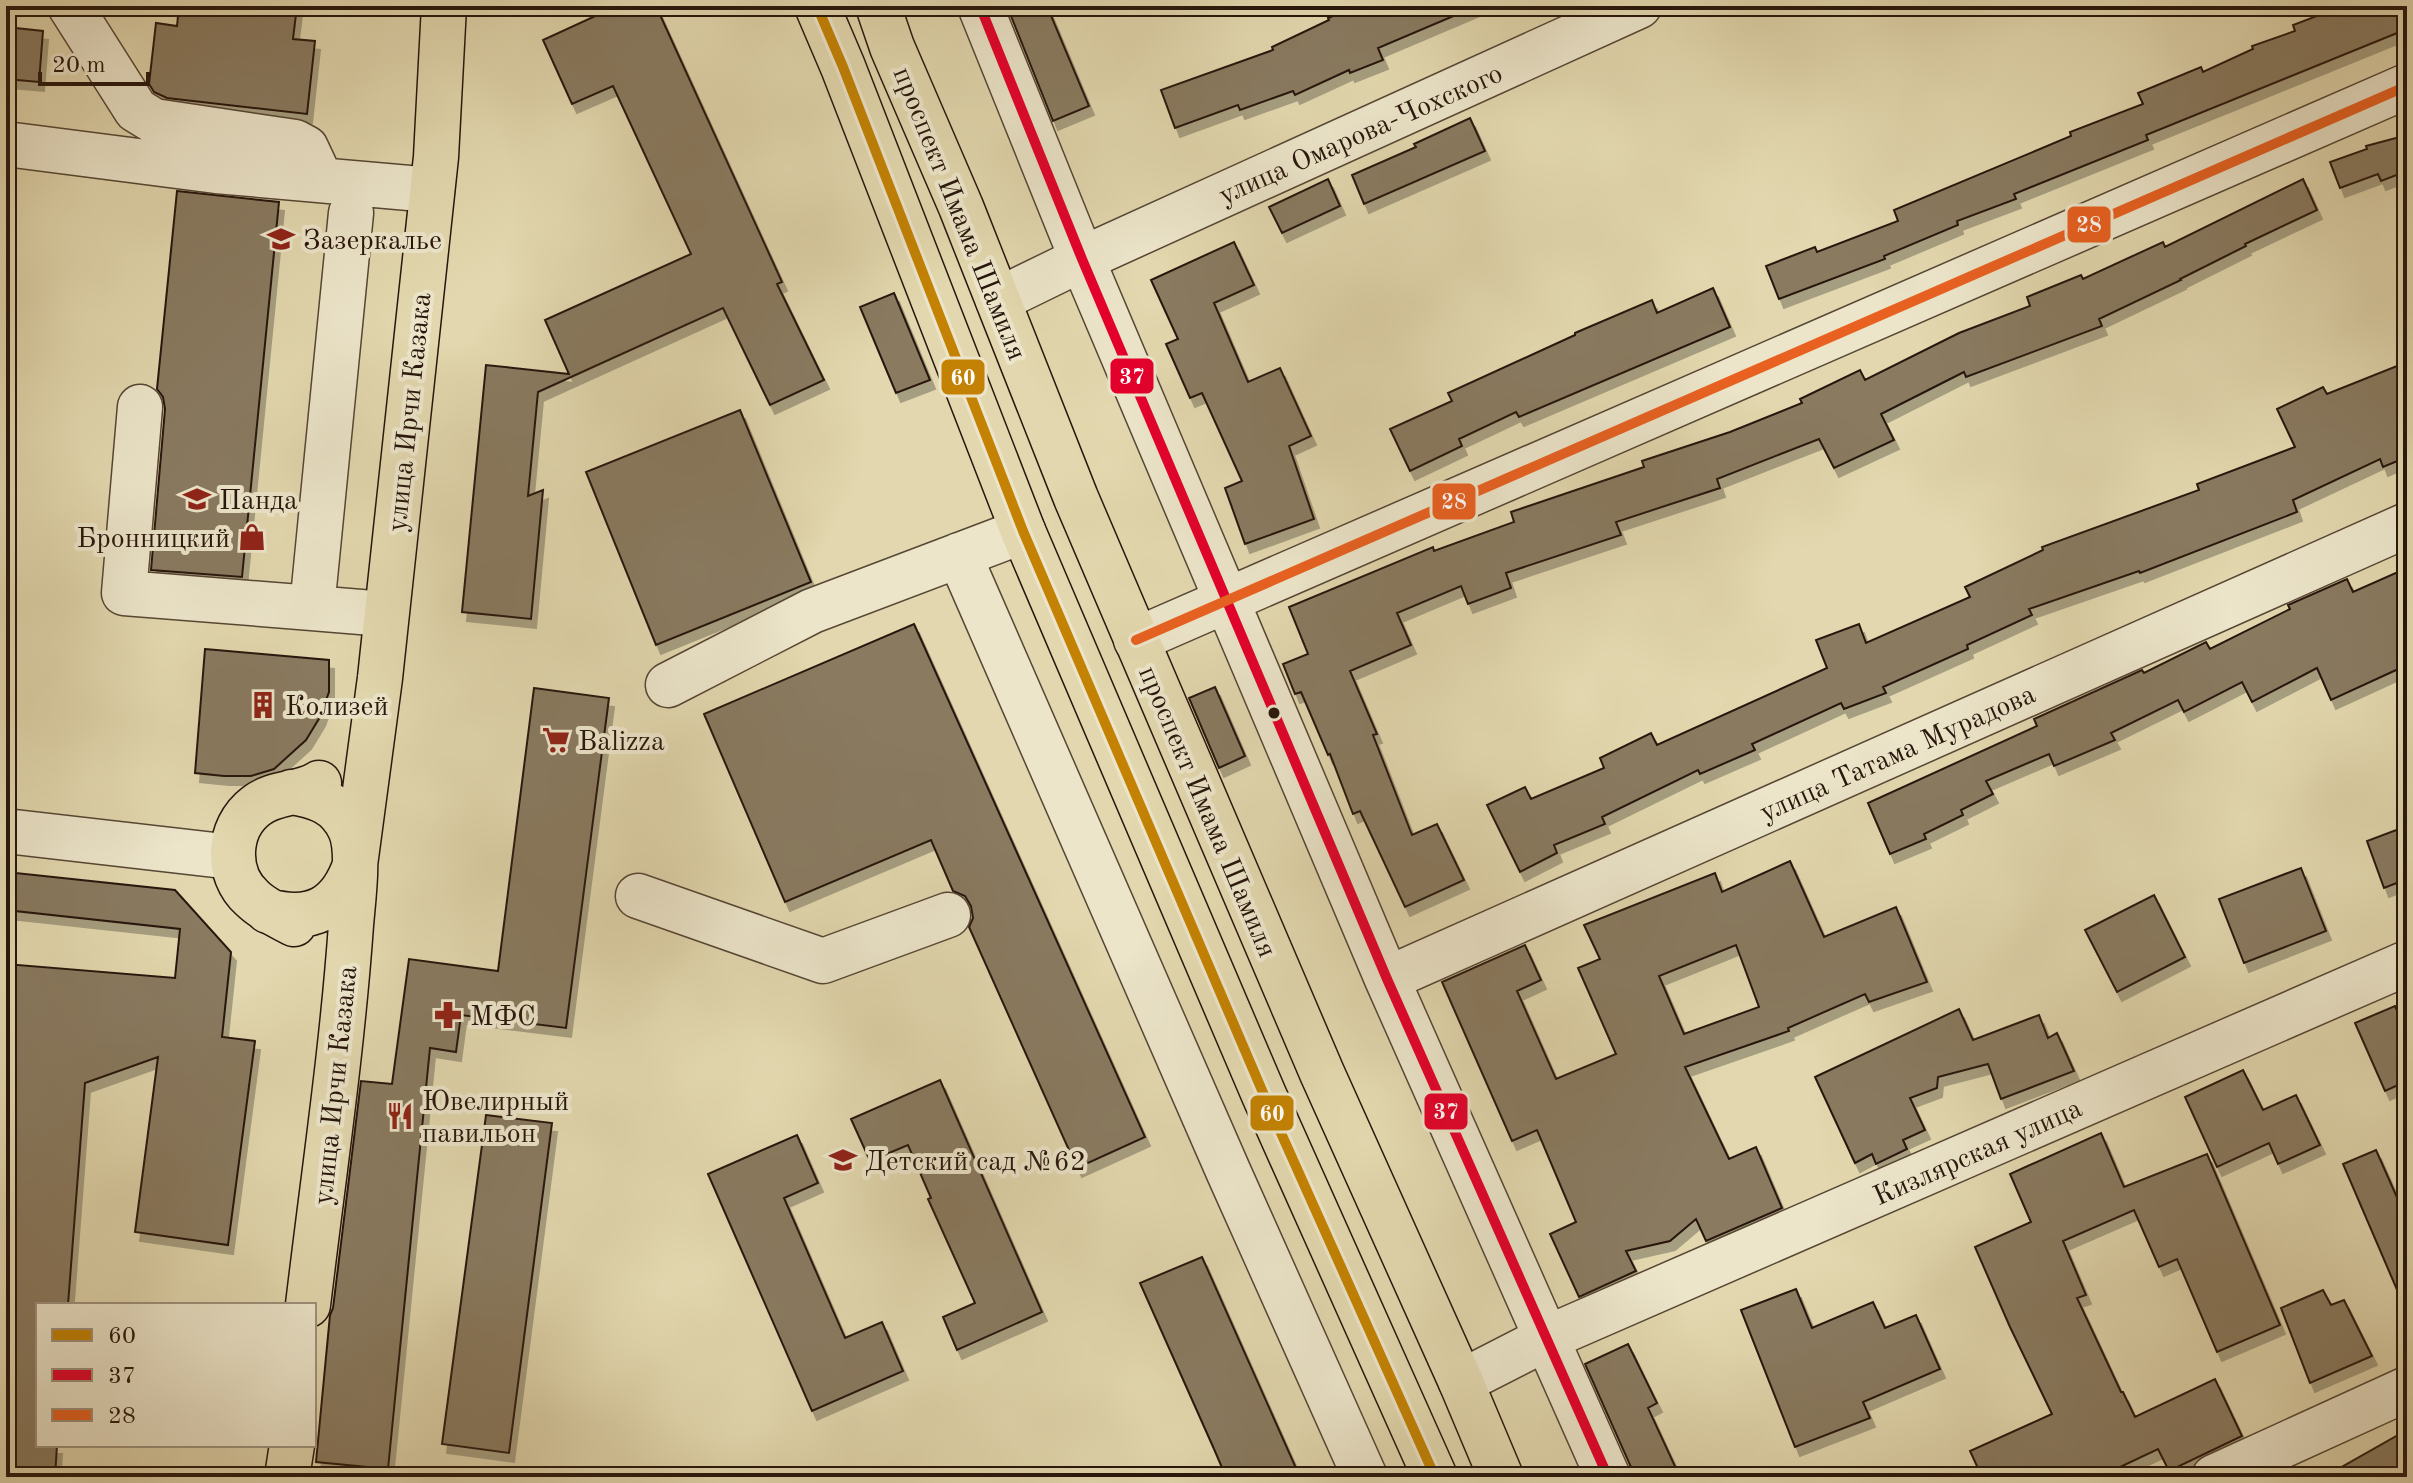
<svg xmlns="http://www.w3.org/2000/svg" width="2413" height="1483" font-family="'Old Standard TT',serif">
<defs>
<filter id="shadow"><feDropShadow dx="5" dy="9" stdDeviation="0" flood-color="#0004"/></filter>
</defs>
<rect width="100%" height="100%" fill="#e2d7ae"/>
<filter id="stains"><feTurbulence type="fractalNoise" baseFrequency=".0025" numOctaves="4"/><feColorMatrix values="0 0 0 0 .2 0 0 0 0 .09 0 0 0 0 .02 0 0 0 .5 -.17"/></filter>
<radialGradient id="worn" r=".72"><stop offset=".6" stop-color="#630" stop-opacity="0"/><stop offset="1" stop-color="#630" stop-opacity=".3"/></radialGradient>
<path fill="#897a60" stroke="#28160c" stroke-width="2" fill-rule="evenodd" filter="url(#shadow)" d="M179,6H297L293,39L315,41L307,114L167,98L154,92L149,84L156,23L177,26Z
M617,6H656L782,282L777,284L824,380L770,405L723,308L538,392L528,496L543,490L531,619L462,612L486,365L569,374L545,320L691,254L613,86L572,104L543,40Z
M1007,6H1047L1089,106L1053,121Z
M1358,6H1477L1378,48L1383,60L1350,73L1349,70L1295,95L1293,91L1240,110L1238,105L1175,128L1161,90L1273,50L1272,47L1329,20L1328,18Z
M2343,6H2407V29L2146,135L2148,140L2014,194L2016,199L1957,221L1958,225L1884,256L1885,259L1779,299L1766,266L1815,247L1817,252L1898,221L1894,210L2071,136L2070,132L2143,104L2138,93L2201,67L2203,72L2253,49L2252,46L2295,31L2293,25Z
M6,27L43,31L39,82L6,79Z
M1470,118L1485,151L1364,204L1352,175L1416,147L1414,144Z
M2407,135V171L2381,181L2378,174L2340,188L2330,162L2367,149L2366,146Z
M1328,179L1340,206L1282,233L1269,207Z
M2303,179L2317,210L2245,244L2246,246L2180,279L2181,280L2099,319L2102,326L1966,377L1964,372L1881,414L1894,440L1834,468L1819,439L1717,479L1720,488L1616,522L1621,535L1506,573L1511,588L1468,604L1461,586L1397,613L1411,645L1350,671L1377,734L1373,735L1412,835L1437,824L1464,880L1405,907L1360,811L1353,814L1330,754L1328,755L1301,692L1295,694L1283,664L1308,654L1289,607L1433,547L1434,551L1514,522L1511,512L1644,467L1642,461L1730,432L1802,403L1800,399L1860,370L1865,380L1959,333L2030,306L2027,297L2081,275L2083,279L2163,242L2165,247Z
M177,191L279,202L242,577L151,570L165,409L163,397L157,389Z
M1234,242L1254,285L1214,303L1248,382L1280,368L1311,436L1289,446L1314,519L1245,544L1225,488L1242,481L1202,393L1190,398L1166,344L1178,339L1151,280Z
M1713,288L1730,327L1519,417L1516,412L1459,439L1462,446L1410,471L1390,429L1452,401L1448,393L1575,335V333L1652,300L1657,313Z
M894,293L930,380L896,393L860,307Z
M2407,362V457L2383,467L2380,459L2293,500L2297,512L2140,573L2139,571L2029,609L2032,615L1967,645L1968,649L1883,687L1886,693L1844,709L1841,703L1752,744L1755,750L1700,774L1698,770L1602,817L1605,824L1554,845L1557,853L1520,872L1487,805L1525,787L1531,799L1604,768L1600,758L1651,733L1657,745L1827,668L1816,640L1859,624L1866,643L1970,597L1965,587L2043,550L2042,547L2199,490L2197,484L2295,447L2277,409L2323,387L2327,394Z
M740,410L811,582L656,645L586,472Z
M2407,568V665L2331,700L2317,668L2252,702L2242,682L2184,712L2178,700L2111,733L2115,740L2054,766L2049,754L1986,781L1993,794L1961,810L1963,815L1924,834L1926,839L1890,854L1868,803L2037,726L2034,719L2142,670L2144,673L2206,642L2210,649L2290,609L2288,605L2347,579L2353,592Z
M914,624L1145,1137L1077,1168L969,927L973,918L971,906L965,896L953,891L931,840L785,902L704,714Z
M205,649L329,660V692L320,717L306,740L274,769L251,776H224L195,773Z
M1215,687L1245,756L1219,768L1189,698Z
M534,688L609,698L566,1028L461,1015L456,1052L430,1048L388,1469L316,1462L330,1315L333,1308L361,1081L392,1084L409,959L498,971Z
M2407,826V879L2384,888L2367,841Z
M1790,861L1824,937L1896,907L1927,982L1869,1002L1865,994L1788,1028L1789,1031L1685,1067L1729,1159L1756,1147L1782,1208L1706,1241L1696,1219L1670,1241L1626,1251L1636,1271L1579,1297L1550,1234L1576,1222L1537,1130L1512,1141L1442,982L1525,945L1541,980L1517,991L1556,1079L1616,1054L1578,968L1600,959L1584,925L1715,873L1722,892ZM1736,945L1759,1007L1684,1034L1659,976Z
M2301,868L2326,931L2244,963L2219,899Z
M6,872L175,890L231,952L222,1037L255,1041L228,1245L135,1232L158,1057L85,1083L68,1305H38V1445H57L55,1477H6V964L175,978L180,929L6,910Z
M2154,895L2185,957L2117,992L2085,930Z
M2395,1006L2398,1013L2407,1009V1081L2385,1091L2355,1023Z
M1959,1009L1973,1040L2039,1015L2048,1038L2057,1033L2074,1071L2001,1099L1988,1064L1938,1077L1937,1088L1910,1098L1925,1130L1903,1140L1907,1149L1876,1164L1872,1154L1855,1163L1815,1077Z
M2243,1070L2263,1110L2296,1095L2320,1145L2278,1164L2269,1143L2217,1167L2185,1097Z
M940,1080L1042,1312L957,1350L943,1317L975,1303L928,1199L931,1198L908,1145L870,1161L851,1119Z
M486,1115L552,1123L509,1453L442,1444Z
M2101,1133L2124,1187L2207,1154L2280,1325L2217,1352L2177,1259L2159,1267L2134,1210L2063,1241L2086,1295L2077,1298L2121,1392H2123L2135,1417L2215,1379L2242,1436L2169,1471L2158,1449L2099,1477H1982L1970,1451L2052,1414L2010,1327L1975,1247L2031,1222L2010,1174Z
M797,1135L818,1183L784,1198L845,1338L882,1322L903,1371L812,1411L708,1174Z
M2376,1150L2407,1220V1313L2343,1164Z
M1202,1257L1300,1477H1226L1214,1449L1140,1283Z
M1796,1289L1812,1328L1873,1302L1885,1328L1916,1315L1940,1369L1863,1402L1870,1418L1795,1447L1741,1310Z
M2323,1290L2331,1305L2344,1300L2372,1356L2310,1383L2281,1308Z
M1628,1344L1657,1403L1648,1408L1680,1477H1633L1631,1467L1585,1364Z
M2407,1430V1477H2324Z"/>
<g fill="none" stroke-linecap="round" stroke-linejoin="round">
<g stroke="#564634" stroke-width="47">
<path id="minor" d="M70,6L136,110L154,121L295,142L306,148L321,180
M980,6L1082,259L1387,979L1608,1477
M6,144L216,171L432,190
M351,213L312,608L385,614
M998,300L1082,259L1639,6
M140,407L124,593L312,608
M959,555L1229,1173L1365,1477
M1136,640L2407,86
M668,685L812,611L1023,531
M6,831L232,857
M638,896L823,961L948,915
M1387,979L2407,525
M1461,1382L1547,1338L2407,963
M2214,1477L2407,1389"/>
</g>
<g stroke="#28160c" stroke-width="47">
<path id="major" d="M817,6L843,67L1023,531L1264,1095L1435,1477
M878,6L892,47L961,207L1076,498L1322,1073L1461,1382L1501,1477
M291,792C317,796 338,803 350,829C360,851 353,900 351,925C342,1052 323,1179 308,1305
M268,911C312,923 340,908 355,865L380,678L436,157L444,6
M294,924C279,916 263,909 252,898C225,874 227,828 256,806C275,791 300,795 319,783
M287,1477L292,1445"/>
</g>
<use href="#minor" stroke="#ece5ca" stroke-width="44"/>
<use href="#major" stroke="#e2d7ae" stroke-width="44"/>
<g stroke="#ece5ca" stroke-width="16">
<path id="bus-1" d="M817,6L843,67L1023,531L1264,1095L1435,1477"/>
</g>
<g stroke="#ece5ca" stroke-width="16">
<path id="bus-2" d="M980,6L1082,259L1387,979L1608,1477"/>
</g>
<g stroke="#ece5ca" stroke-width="16">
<path id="bus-3" d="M1136,640L2407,86"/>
</g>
<use href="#bus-1" stroke="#c38203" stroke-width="10"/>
<use href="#bus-2" stroke="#e4002b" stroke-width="10"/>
<use href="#bus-3" stroke="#e86121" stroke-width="10"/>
</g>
<defs>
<g id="school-bare" transform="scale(2.16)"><path d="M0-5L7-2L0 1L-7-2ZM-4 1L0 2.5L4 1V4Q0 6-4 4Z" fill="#8f2418" stroke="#ece5ca" stroke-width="2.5" paint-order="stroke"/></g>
<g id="shop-bare" transform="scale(2.16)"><path d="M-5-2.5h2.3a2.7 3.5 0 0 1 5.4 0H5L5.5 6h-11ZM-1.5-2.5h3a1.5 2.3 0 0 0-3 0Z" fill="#8f2418" stroke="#ece5ca" stroke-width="2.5" paint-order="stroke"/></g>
<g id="building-bare" transform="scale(2.16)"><path d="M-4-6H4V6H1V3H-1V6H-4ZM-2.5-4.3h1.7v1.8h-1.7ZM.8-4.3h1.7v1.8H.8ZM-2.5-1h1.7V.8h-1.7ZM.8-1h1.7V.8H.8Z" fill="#8f2418" stroke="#ece5ca" stroke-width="2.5" paint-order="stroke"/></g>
<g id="supermarket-bare" transform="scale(2.16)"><path d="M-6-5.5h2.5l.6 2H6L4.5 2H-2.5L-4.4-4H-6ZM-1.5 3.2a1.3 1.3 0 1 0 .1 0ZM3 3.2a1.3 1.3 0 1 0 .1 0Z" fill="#8f2418" stroke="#ece5ca" stroke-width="2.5" paint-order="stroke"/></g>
<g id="pharmacy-bare" transform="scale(2.16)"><path d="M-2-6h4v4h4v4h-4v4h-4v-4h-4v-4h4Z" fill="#8f2418" stroke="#ece5ca" stroke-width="2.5" paint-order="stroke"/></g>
<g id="restaurant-bare" transform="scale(2.16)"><path d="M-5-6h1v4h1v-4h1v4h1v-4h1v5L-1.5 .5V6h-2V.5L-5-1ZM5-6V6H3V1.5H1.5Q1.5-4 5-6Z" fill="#8f2418" stroke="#ece5ca" stroke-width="2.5" paint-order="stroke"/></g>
</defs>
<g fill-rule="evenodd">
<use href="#school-bare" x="281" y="239"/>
<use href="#school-bare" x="197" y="499"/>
<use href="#shop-bare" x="252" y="537"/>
<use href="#building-bare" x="263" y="705"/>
<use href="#supermarket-bare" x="556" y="740"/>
<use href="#pharmacy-bare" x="448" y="1015"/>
<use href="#restaurant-bare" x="400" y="1116"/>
<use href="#school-bare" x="843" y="1160"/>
</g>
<circle fill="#28160c" stroke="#ece5ca" stroke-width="3" cx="1274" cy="713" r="7"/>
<g text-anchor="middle" stroke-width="8" stroke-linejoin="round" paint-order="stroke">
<g font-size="28" fill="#28160c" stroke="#ece5ca">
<text transform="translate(1360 133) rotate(-24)" y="10">улица Омарова-Чохского</text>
<text transform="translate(961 213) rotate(68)" y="10">проспект Имама Шамиля</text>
<text transform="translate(408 412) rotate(-84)" y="10">улица Ирчи Казака</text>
<text transform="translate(1897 752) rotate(-24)" y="10">улица Татама Мурадова</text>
<text transform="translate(1209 811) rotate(67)" y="10">проспект Имама Шамиля</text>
<text transform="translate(334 1085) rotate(-84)" y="10">улица Ирчи Казака</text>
<text transform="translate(1977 1151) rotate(-24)" y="10">Кизлярская улица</text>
</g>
<g font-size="28" fill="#28160c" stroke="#ece5ca" text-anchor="start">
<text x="303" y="249">Зазеркалье</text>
<text x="219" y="509">Панда</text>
<text x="230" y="547" text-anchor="end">Бронницкий</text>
<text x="285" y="715">Колизей</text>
<text x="578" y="750">Balizza</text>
<text x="470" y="1025">МФС</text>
<text x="422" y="1110">Ювелирный<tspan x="422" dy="32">павильон</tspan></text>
<text x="865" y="1170">Детский сад №62</text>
</g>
</g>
<g stroke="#ece5ca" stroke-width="3">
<rect x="2066" y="205" width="46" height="39" rx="8" fill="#e86121"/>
<rect x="1109" y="357" width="46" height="38" rx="8" fill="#e4002b"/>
<rect x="940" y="358" width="46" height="38" rx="8" fill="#c38203"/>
<rect x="1431" y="482" width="46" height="39" rx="8" fill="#e86121"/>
<rect x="1423" y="1092" width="46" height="39" rx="8" fill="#e4002b"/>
<rect x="1249" y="1094" width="46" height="38" rx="8" fill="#c38203"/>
</g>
<g font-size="22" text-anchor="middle" font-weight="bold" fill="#fff">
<text x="2089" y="232">28</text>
<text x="1132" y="384">37</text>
<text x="963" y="385">60</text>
<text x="1454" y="509">28</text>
<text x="1446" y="1119">37</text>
<text x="1272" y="1121">60</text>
</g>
<rect width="2413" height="1483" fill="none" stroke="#e2d7ae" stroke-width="32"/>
<rect x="8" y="8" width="2397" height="1467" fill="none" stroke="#28160c" stroke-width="4"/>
<rect x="16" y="16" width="2381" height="1451" fill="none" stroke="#28160c" stroke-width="2"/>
<rect x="36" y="1303" width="280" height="144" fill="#ece5ca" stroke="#9e927e" stroke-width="2"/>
<rect x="52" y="1329" width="40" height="12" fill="#c38203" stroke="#9e927e" stroke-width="2"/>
<text x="108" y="1343" font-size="24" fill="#28160c">60</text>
<rect x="52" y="1369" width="40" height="12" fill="#e4002b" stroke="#9e927e" stroke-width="2"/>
<text x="108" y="1383" font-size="24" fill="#28160c">37</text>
<rect x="52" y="1409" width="40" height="12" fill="#e86121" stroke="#9e927e" stroke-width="2"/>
<text x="108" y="1423" font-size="24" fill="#28160c">28</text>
<path d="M40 72v12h108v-12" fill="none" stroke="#28160c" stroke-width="4"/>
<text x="52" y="72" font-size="24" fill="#28160c" stroke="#ece5ca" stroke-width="6" paint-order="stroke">20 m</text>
<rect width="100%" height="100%" filter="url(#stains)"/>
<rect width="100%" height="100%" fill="url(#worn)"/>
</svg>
